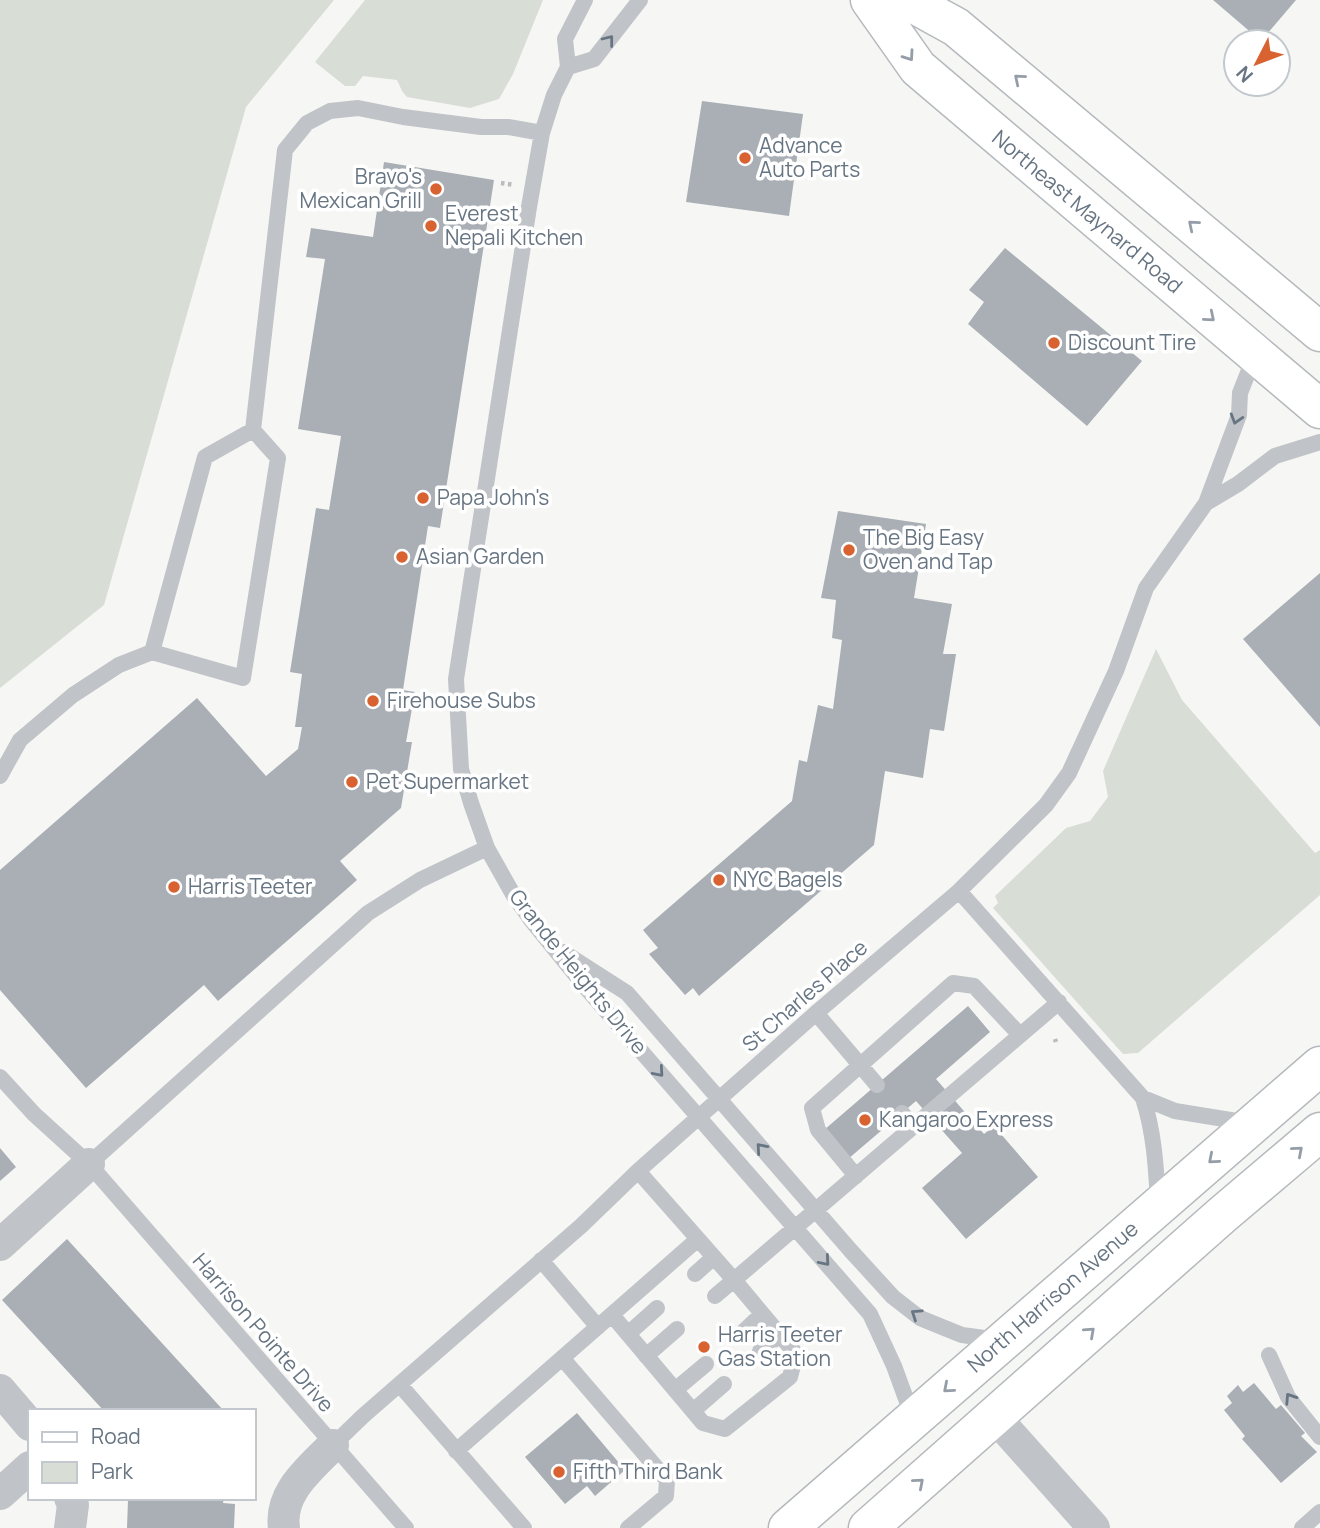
<svg xmlns="http://www.w3.org/2000/svg" width="1320" height="1528" font-family="Manrope,sans-serif">
<rect width="100%" height="100%" fill="#f6f7f4"/>
<path fill="#d8ddd5" d="M0,0H334L246,107L104,605L0,688Z
M365,0H543L513,74L499,99L470,108L407,97L402,91L397,80L363,76L355,86H345L315,62Z
M1156,649L1182,700L1315,853L1320,850V895L1138,1053L1123,1054L993,908L998,903L995,896L1066,828L1090,821L1108,797L1103,771Z"/>
<path fill="#a9afb5" d="M1213,0H1296L1261,41Z
M702,101L803,114L789,216L686,202Z
M384,162L494,180L440,528L428,526L403,690L415,692L406,742H412L401,808L340,861L357,880L218,1001L204,985L86,1088L0,990V870L197,698L266,776L298,749L302,727H295L302,674L290,672L316,508L329,510L341,436L298,429L325,259L306,257L311,228L373,237Z
M1005,248L1142,361L1087,426L968,324L984,302L969,290Z
M838,511L926,524L914,598L952,604L943,654H956L944,731L930,729L923,778L885,771L874,845L699,996L693,988L685,995L649,954L658,948L643,930L792,801L799,760L807,762L818,705L833,709L842,640L832,638L836,600L821,598Z
M1320,573V727L1243,639Z
M968,1006L990,1032L936,1079L984,1134L994,1126L1038,1177L966,1239L922,1188L962,1153L916,1101L848,1159L824,1130Z
M0,1148L16,1167L0,1181Z
M67,1239L224,1411H104L2,1300Z
M1254,1383L1276,1409L1281,1405L1305,1433L1301,1436L1317,1452L1281,1483L1242,1439L1245,1436L1224,1410L1232,1403L1227,1396L1238,1385L1243,1392Z
M577,1413L625,1470L595,1496L587,1486L565,1504L525,1457Z
M137,1498H224L223,1503L235,1504L234,1528H127L128,1500L137,1501Z"/>
<g fill="none" stroke-linecap="round" stroke-linejoin="round">
<g stroke="#b5b9bd" stroke-width="41">
<path id="primary" d="M870,0L918,68L1320,409
M907,0L956,27L1320,332
M788,1528L1320,1066
M868,1528L1222,1215L1320,1132"/>
</g>
<path stroke="#babcbf" stroke-width="4.5" stroke-dasharray="3.5 3.5" stroke-linecap="butt" d="M501,183L514,185
M1055,1039L1056,1042"/>
<path stroke="#c0c3c7" stroke-width="16" d="M585,0L565,39L568,67L554,95L542,133L529,207L456,679L461,769L471,803L487,848L514,896L531,920L587,989L870,1314L894,1366L913,1418
M568,67L594,59L640,0
M253,430L205,457L152,652L243,678L278,458L253,430L285,150L307,123L330,111L358,108L403,117L481,127H508L542,133
M1206,503L1238,484L1275,456L1320,442
M0,776L20,740L73,695L119,665L152,652
M959,891L1143,1098C1154,1132 1156,1166 1158,1202
M563,952L627,993L851,1251L893,1297L920,1318L947,1329L962,1335L999,1340
M816,1013L877,1085
M0,1077L34,1114L89,1164L406,1528
M1143,1098L1175,1111L1249,1123
M902,1113L914,1127
M89,1164L368,913L420,880L487,848
M856,1176L818,1130L812,1108L953,983L974,986L1020,1035
M698,1239L734,1280L1059,1002
M541,1260L598,1327
M695,1274L714,1257
M612,1315L703,1423L725,1429L790,1377L796,1354L734,1280L715,1296
M744,1331L762,1314
M628,1334L657,1308
M760,1351L780,1335
M1269,1355L1288,1397L1320,1437
M646,1356L677,1329
M563,1359L667,1480L666,1496L628,1528
M400,1385L524,1528
M675,1390L706,1364
M693,1411L724,1384
M333,1445L363,1416L581,1226L638,1171L816,1013L959,891L1046,805L1069,773L1116,671L1146,588L1206,503L1239,415L1240,393L1255,355
M456,1451L698,1239L638,1171
M1302,1528L1320,1512"/>
<path stroke="#c0c3c7" stroke-width="32" d="M0,1245L89,1164
M0,1390L30,1425
M995,1417L1094,1528
M0,1494L30,1467
M70,1528L73,1505L70,1498
M284,1528C279,1492 310,1469 333,1445"/>
<use href="#primary" stroke="#fff" stroke-width="38"/>
</g>
<defs><path id="oneway-chevron" d="M-2-3.5L2.5 0L-2 3.5" fill="none" stroke-width="1.6" stroke-linecap="round" stroke-linejoin="round" transform="scale(1.75)"/></defs>
<g stroke="#677583">
<use href="#oneway-chevron" transform="translate(609 40) rotate(-52)"/>
<use href="#oneway-chevron" transform="translate(1236 419) rotate(107)"/>
<use href="#oneway-chevron" transform="translate(659 1072) rotate(49)"/>
<use href="#oneway-chevron" transform="translate(761 1148) rotate(-131)"/>
<use href="#oneway-chevron" transform="translate(825 1261) rotate(49)"/>
<use href="#oneway-chevron" transform="translate(916 1314) rotate(-146)"/>
<use href="#oneway-chevron" transform="translate(1290 1398) rotate(-123)"/>
</g>
<g stroke="#959ea8">
<use href="#oneway-chevron" transform="translate(909 56) rotate(55)"/>
<use href="#oneway-chevron" transform="translate(1019 79) rotate(-140)"/>
<use href="#oneway-chevron" transform="translate(1193 225) rotate(-140)"/>
<use href="#oneway-chevron" transform="translate(1210 317) rotate(40)"/>
<use href="#oneway-chevron" transform="translate(1298 1151) rotate(-41)"/>
<use href="#oneway-chevron" transform="translate(1213 1159) rotate(139)"/>
<use href="#oneway-chevron" transform="translate(1090 1332) rotate(-42)"/>
<use href="#oneway-chevron" transform="translate(948 1388) rotate(139)"/>
<use href="#oneway-chevron" transform="translate(919 1483) rotate(-41)"/>
</g>
<g fill="#d96231" stroke="#fff" stroke-width="2.5">
<circle cx="745" cy="158" r="7"/>
<circle cx="436" cy="189" r="7"/>
<circle cx="431" cy="226" r="7"/>
<circle cx="1054" cy="343" r="7"/>
<circle cx="423" cy="498" r="7"/>
<circle cx="849" cy="550" r="7"/>
<circle cx="402" cy="557" r="7"/>
<circle cx="373" cy="701" r="7"/>
<circle cx="352" cy="782" r="7"/>
<circle cx="719" cy="880" r="7"/>
<circle cx="174" cy="887" r="7"/>
<circle cx="865" cy="1120" r="7"/>
<circle cx="704" cy="1347" r="7"/>
<circle cx="559" cy="1472" r="7"/>
</g>
<g text-anchor="middle" stroke-width="7" stroke-linejoin="round" paint-order="stroke">
<g font-size="21" fill="#677583" stroke="#fff" text-anchor="start">
<text x="759" y="153">Advance<tspan x="759" dy="24">Auto Parts</tspan></text>
<text x="422" y="184" text-anchor="end">Bravo's<tspan x="422" dy="24">Mexican Grill</tspan></text>
<text x="445" y="221">Everest<tspan x="445" dy="24">Nepali Kitchen</tspan></text>
<text x="1068" y="350">Discount Tire</text>
<text x="437" y="505">Papa John's</text>
<text x="863" y="545">The Big Easy<tspan x="863" dy="24">Oven and Tap</tspan></text>
<text x="416" y="564">Asian Garden</text>
<text x="387" y="708">Firehouse Subs</text>
<text x="366" y="789">Pet Supermarket</text>
<text x="733" y="887">NYC Bagels</text>
<text x="188" y="894">Harris Teeter</text>
<text x="879" y="1127">Kangaroo Express</text>
<text x="718" y="1342">Harris Teeter<tspan x="718" dy="24">Gas Station</tspan></text>
<text x="573" y="1479">Fifth Third Bank</text>
</g>
<g font-size="21" fill="#677583" stroke="#fff">
<text transform="translate(1087 212) rotate(40)" y="7">Northeast Maynard Road</text>
<text transform="translate(578 972) rotate(51)" y="7">Grande Heights Drive</text>
<text transform="translate(805 996) rotate(-41)" y="7">St Charles Place</text>
<text transform="translate(1053 1297) rotate(-41)" y="7">North Harrison Avenue</text>
<text transform="translate(263 1333) rotate(49)" y="7">Harrison Pointe Drive</text>
</g>
</g>
<rect x="28" y="1409" width="228" height="91" fill="#ffffff" stroke="#c2c8cd" stroke-width="2"/>
<rect x="42" y="1432" width="35" height="10" fill="#ffffff" stroke="#c2c8cd" stroke-width="2"/>
<text x="91" y="1444" font-size="21" fill="#677583">Road</text>
<rect x="42" y="1462" width="35" height="21" fill="#d8ddd5" stroke="#c2c8cd" stroke-width="2"/>
<text x="91" y="1479" font-size="21" fill="#677583">Park</text>
<g transform="translate(1257 63) rotate(228)"><circle r="33" fill="#ffffff" stroke="#c2c8cd" stroke-width="2"/>
<path d="M0-5L12 26L0 18L-12 26Z" fill="#d96231"/>
<text y="-10" font-size="19" font-weight="bold" text-anchor="middle" fill="#677583">N</text>
</g>
</svg>
